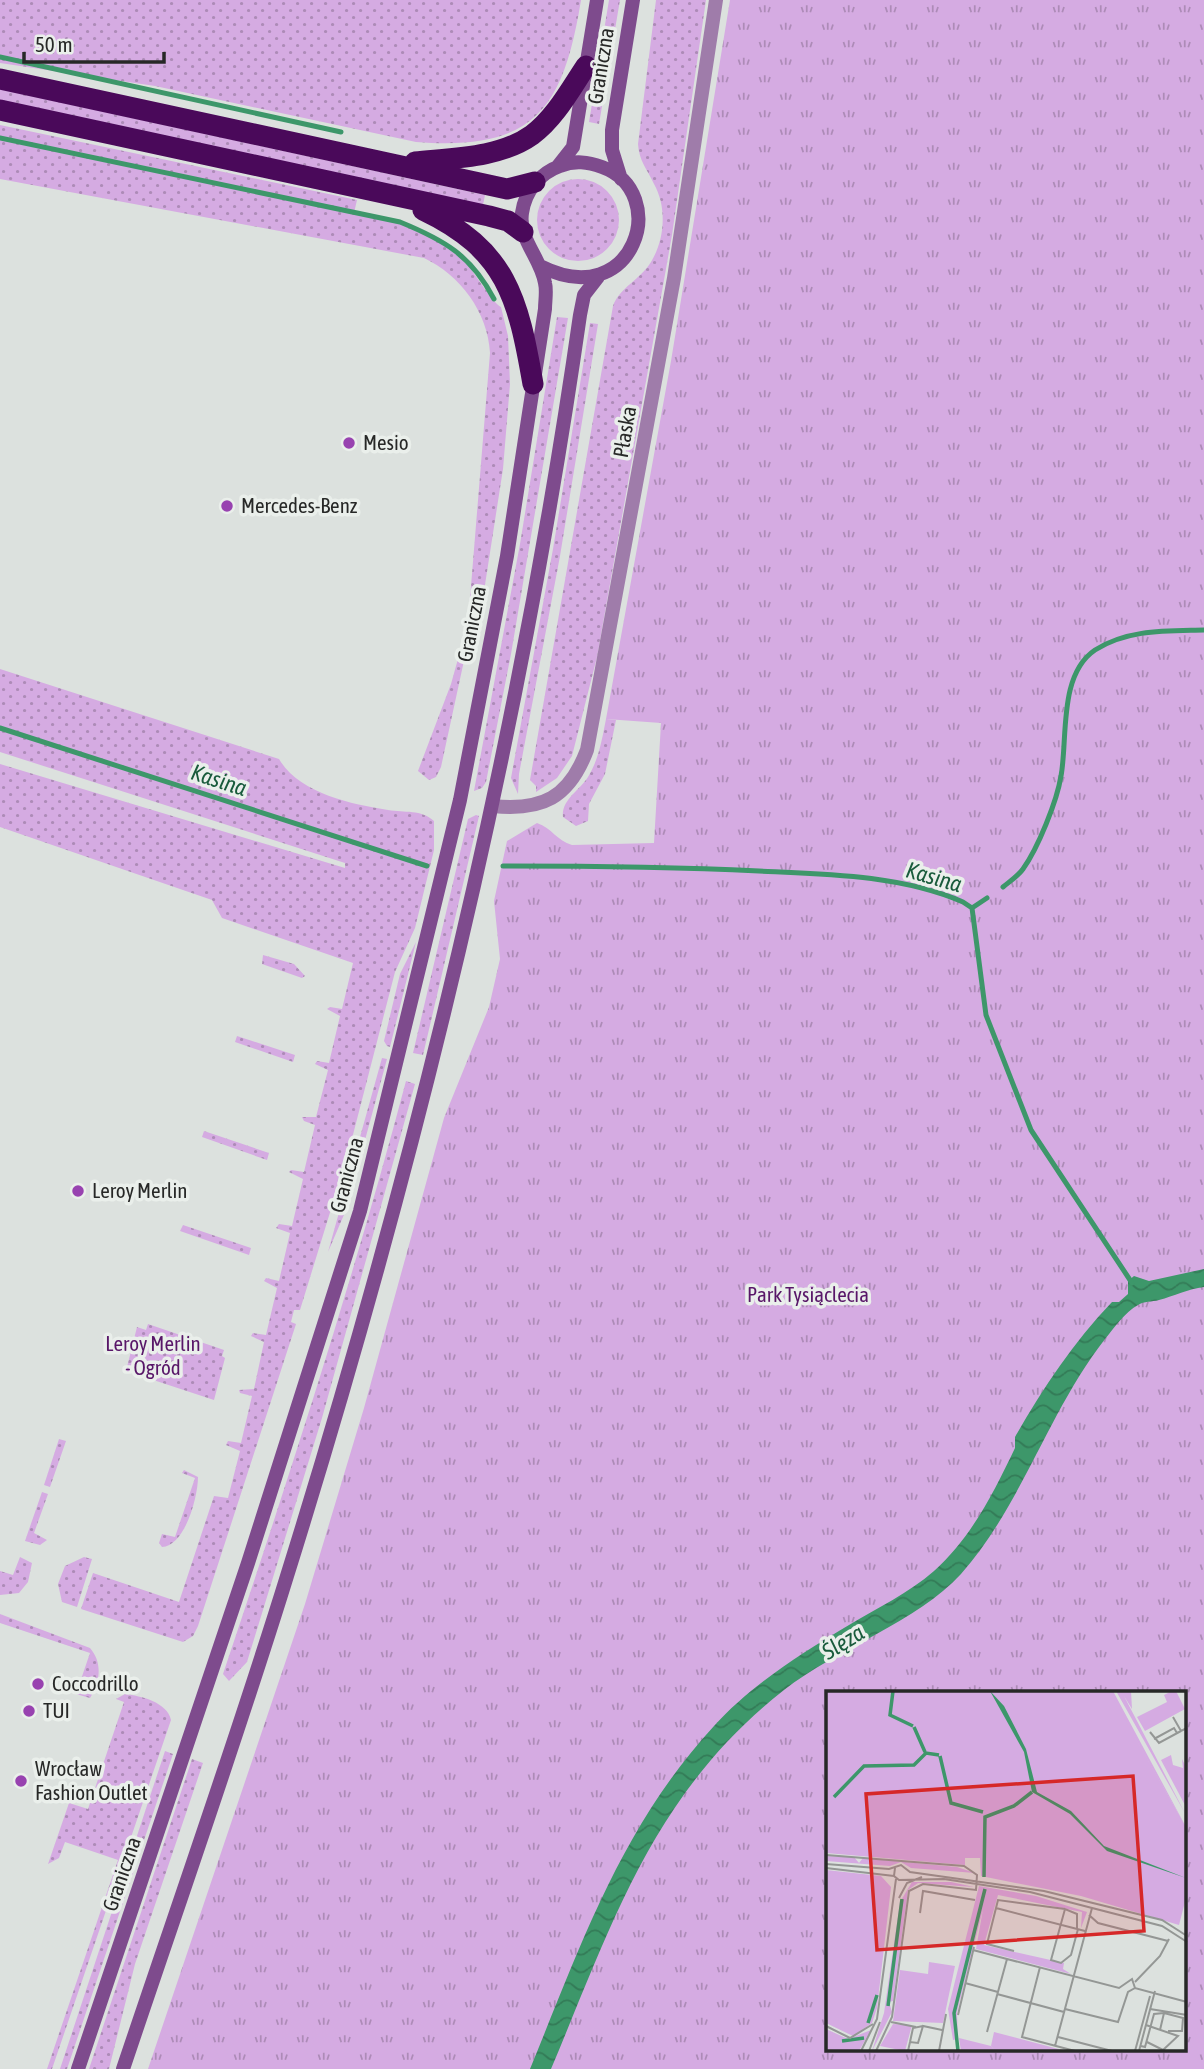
<svg xmlns="http://www.w3.org/2000/svg" width="1204" height="2069" font-family="'Asap Condensed',sans-serif">
<defs>
<pattern id="grass-dots" width="8" height="8" patternUnits="userSpaceOnUse" patternTransform="scale(1.75)"><rect width="8" height="8" fill="#d5abe2"/><path d="M2 2h.1M6 6h.1" fill="none" stroke="#ad8bb7" stroke-width="1.8" stroke-linecap="round"/></pattern>
<pattern id="park-tufts" width="24" height="20" patternUnits="userSpaceOnUse" patternTransform="scale(1.75)"><rect width="24" height="20" fill="#d5abe2"/><path d="M3 7l-1-3M5 7V3M7 7l1-3M15 17l-1-3M17 17v-4M19 17l1-3" fill="none" stroke="#ad8bb7"/></pattern>
<pattern id="water-waves" width="16" height="10" patternUnits="userSpaceOnUse" patternTransform="scale(1.75)"><rect width="16" height="10" fill="#3d976a"/><path d="M0 5q4-4 8 0t8 0" fill="none" stroke="#337b57"/></pattern>
</defs>
<rect width="100%" height="100%" fill="#dce1de"/>
<path fill="url(#grass-dots)" d="M0,0H581C563,111 533,151 416,142L155,86L0,63Z
M609,0H620L599,124L589,122Z
M656,0H706L672,235L597,657L572,756L557,778L536,792V786L530,780L613,306C619,288 641,279 651,262C665,239 667,207 654,184C647,169 639,161 638,144Z
M0,89L485,195L483,205L0,100Z
M0,125L357,200L354,213C386,221 432,228 457,251C468,262 492,303 501,307L508,336L510,384L503,469L482,604L465,656L441,767L436,777L429,780L418,771L451,684L468,623L490,353C488,312 460,275 424,258L0,179Z
M537 220a41 41 0 1 1 82 0a41 41 0 1 1-82 0Z
M557,317L568,318L511,654L486,782L482,788L474,791L520,544Z
M590,323L598,324L560,556L519,774L518,794L511,778L553,549Z
M0,669L279,759C299,793 350,804 388,810C405,813 421,809 434,821V850L415,928L395,972L348,1154L300,1310H294L291,1322L296,1324L198,1626L193,1636L183,1642L81,1609L93,1573L179,1602L214,1496L228,1498L240,1451L226,1445L228,1441L241,1443L252,1396L240,1393L239,1390L254,1389L264,1342L251,1336L253,1333L266,1335L277,1288L264,1281L266,1278L279,1281L290,1233L276,1228L279,1224L292,1226L303,1179L289,1172L291,1170L304,1172L315,1125L304,1121L302,1117H316L328,1070L315,1064L317,1061L329,1063L340,1016L327,1009L330,1007L342,1009L353,963L222,918L212,900L0,827V764L345,868V863L0,752Z
M606,719L616,720L605,774L589,804L588,821L576,826L563,817C561,800 580,790 588,777C599,759 602,739 606,719Z
M476,815L479,816L423,1055L413,1053L468,819Z
M416,942L391,1043L390,1047L387,1046L384,1041L400,974Z
M263,955L294,964L305,976L302,978L262,964Z
M237,1036L295,1055L293,1062L235,1042Z
M382,1058L387,1059L346,1210L328,1252Z
M406,1081L415,1084L322,1418L247,1662L229,1681L223,1674C289,1477 353,1281 406,1081Z
M204,1131L269,1153L267,1160L202,1137Z
M183,1225L251,1248L249,1255L180,1231Z
M148,1324L224,1350L222,1356L225,1358L214,1400L126,1371L137,1327L146,1330Z
M59,1439L66,1441L50,1487L44,1485Z
M184,1470L198,1477C198,1497 185,1546 162,1547L159,1543L162,1534L175,1537L195,1478L182,1473Z
M42,1492L48,1494L34,1533L47,1540L40,1545L25,1541Z
M20,1557L32,1563L28,1582L19,1593L0,1595V1571L13,1575Z
M84,1557L92,1559L77,1607L62,1602L58,1584L65,1566Z
M0,1614L90,1648C103,1663 100,1682 90,1698L76,1694L90,1653L0,1623Z
M125,1694C141,1696 167,1702 171,1720L52,2069H47L118,1860L65,1842L59,1858L48,1864L69,1803L88,1809L124,1702L116,1699Z
M165,1751L173,1754L67,2069H60Z
M192,1759L203,1763L135,1964L109,2069H89Z"/>
<path fill="url(#park-tufts)" fill-rule="evenodd" d="M730,0H1204V2069H148L305,1604L364,1408L444,1118L489,1007L500,959L494,901L507,841L537,823C552,828 557,841 572,845L654,843L661,723L606,719L671,361ZM828,1693H1185V2050H828Z"/>
<path fill="url(#water-waves)" d="M1204,1269V1287C1188,1289 1174,1296 1159,1300C1152,1302 1144,1301 1138,1305C1125,1312 1114,1328 1105,1339C1048,1412 1022,1505 961,1574C917,1622 838,1648 784,1690C653,1793 613,1922 551,2069H530C581,1945 621,1827 714,1726C751,1685 802,1653 849,1625C877,1608 909,1593 934,1571C971,1538 994,1492 1015,1448V1437C1043,1388 1073,1343 1112,1302H1119L1128,1294V1281L1134,1276L1149,1281Z"/>
<g fill="none" stroke-linecap="round" stroke-linejoin="round">
<path stroke="#3d976a" stroke-width="5" d="M0,57L341,132
M0,138L400,222C444,240 471,255 494,299
M0,728L427,866
M503,866C588,866 674,867 759,871C826,874 901,875 963,902L972,908L986,1015L1031,1130L1132,1283
M1003,887C1009,882 1018,876 1023,869C1038,848 1057,801 1061,776C1068,739 1058,675 1095,650C1128,629 1167,631 1204,630
M972,908L987,898"/>
<path stroke="#9f7caa" stroke-width="14" d="M493,806C542,811 569,798 587,750L674,278L716,0"/>
<path stroke="#7e4b8d" stroke-width="14" d="M558,166L573,147L597,0
M621,179L612,150V130L633,0
M78,2069L248,1563L360,1211L460,800L507,556L545,309C545,301 547,291 545,283C541,258 518,239 522,213C525,191 540,173 560,166C575,160 588,162 602,167C672,192 635,314 540,266
M123,2069C178,1905 236,1741 287,1576C416,1163 519,743 580,315L584,295L598,277"/>
<path stroke="#4a095a" stroke-width="21" d="M0,79L507,189L535,182
M0,110L489,216L508,221L523,232
M415,162C452,158 500,158 532,135C555,118 570,90 586,66
M423,210C507,250 518,298 533,384"/>
</g>
<g fill="#9842b0" stroke="#eaefeb" stroke-width="2.5">
<circle cx="349" cy="443" r="7"/>
<circle cx="227" cy="506" r="7"/>
<circle cx="78" cy="1191" r="7"/>
<circle cx="38" cy="1684" r="7"/>
<circle cx="29" cy="1711" r="7"/>
<circle cx="21" cy="1781" r="7"/>
</g>
<g text-anchor="middle" stroke-width="7" stroke-linejoin="round" paint-order="stroke">
<g font-size="21" fill="#272827" stroke="#eaefeb">
<text transform="translate(601 66) rotate(-81)" y="7">Graniczna</text>
<text transform="translate(625 432) rotate(-80)" y="7">Płaska</text>
<text transform="translate(472 624) rotate(-79)" y="7">Graniczna</text>
<text transform="translate(347 1175) rotate(-75)" y="7">Graniczna</text>
<text transform="translate(122 1874) rotate(-71)" y="7">Graniczna</text>
</g>
<g font-size="21" fill="#272827" stroke="#eaefeb" text-anchor="start">
<text x="363" y="450">Mesio</text>
<text x="241" y="513">Mercedes-Benz</text>
<text x="92" y="1198">Leroy Merlin</text>
<text x="52" y="1691">Coccodrillo</text>
<text x="43" y="1718">TUI</text>
<text x="35" y="1776">Wrocław<tspan x="35" dy="24">Fashion Outlet</tspan></text>
</g>
<g font-size="21" fill="#581668" stroke="#eaefeb">
<text x="808" y="1302">Park Tysiąclecia</text>
<text x="153" y="1351">Leroy Merlin<tspan x="153" dy="24">- Ogród</tspan></text>
</g>
<g font-size="23" font-style="italic" fill="#195b3c" stroke="#eaefeb">
<text transform="translate(219 780) rotate(18)" y="8">Kasina</text>
<text transform="translate(934 877) rotate(16)" y="8">Kasina</text>
<text transform="translate(843 1642) rotate(-32)" y="8">Ślęza</text>
</g>
</g>
<g transform="translate(826 1691)">
<rect width="360" height="360" fill="#dce1de"/>
<path d="M282,0H287L360,136ZM290,0H305L306,18L298,5L360,124ZM346,0H350L359,18L319,40L311,26L341,11L338,4ZM345,64L347,74L357,77L356,68L360,76V116L335,69ZM0,165L28,166L33,172L37,167L131,176L149,182L85,177L75,171L64,175L0,170ZM0,179L55,185L65,196L51,317L46,332L27,345L0,332ZM86,191H125L148,196L92,192L82,199L67,310L63,311L66,321L46,360L58,322L74,211ZM153,195L210,205L261,221L255,237L256,221L172,204L158,254L238,272L237,278L245,283L150,258L157,218L131,321L132,348L127,349L122,318ZM103,271L129,275L117,332L67,330L74,279L102,283ZM0,338L22,348L45,339L33,360H0ZM168,341L240,360H169L165,355Z" fill="#d5abe2"/>
<path d="M67,333L86,334L79,360L54,355ZM133,347L165,355L169,360H135Z" fill="#d5abe2"/>
<path d="M0,0H283L360,136V207L353,234L255,205L155,185L154,167H139V174L0,162Z" fill="#d5abe2"/>
<path d="M164,0L178,15L200,58L211,101L245,120L278,155L360,187L281,160L244,123L206,101L198,61Z" fill="#3d976a"/>
<path fill="none" stroke="#3d976a" stroke-width="3.5" d="M67,0L64,24L87,35M88,36L99,61M114,65L125,112L157,121M8,106L38,75L88,74L100,62L113,64M158,186L159,126L188,115L206,101M62,315L76,208M42,332L51,304M16,350L38,347M132,360L128,322L159,198"/>
<path fill="none" stroke="#949795" stroke-width="2" d="M347,26L355,40L361,37M324,41L333,52L355,40M328,48L348,37L351,42M0,164L138,175L151,184L150,199L97,193L83,200L66,326L50,360M0,173L63,178L75,174L84,181L218,200L336,229L361,245M0,177L68,185M69,177L68,185L73,189L118,188L204,201L336,235L361,251M73,207L81,192L96,186M170,217L259,240M94,222L97,200L149,209M263,224L272,232L342,250M251,238V223L239,218L225,269L235,272L245,264L252,238M147,259L181,268M188,260L161,253L172,209L239,218M214,276L196,346L249,360M309,291L334,265L343,248M139,292L172,301M171,303L238,321M239,318L292,331L302,301L309,297L361,311M324,318L361,324M132,324L148,256M65,331L90,336M320,334L352,345L337,359L321,351M0,335L24,347L47,333M334,339L338,322L357,327L356,340H342M161,341L181,268L293,297L306,288L309,297M232,346L286,360M84,351L87,337L97,335M229,355L266,217M315,355L319,356L328,323L338,322M35,360L51,328L70,188M43,360L54,331M82,360L84,351L92,352L97,335L116,339M113,360L120,323M309,360L324,305M313,360L329,300"/>
<path fill="#d62828" fill-opacity="0.15" stroke="#d62828" stroke-width="3.5" d="M307,85L318,240L51,259L40,103Z"/>
<rect width="360" height="360" fill="none" stroke="#272827" stroke-width="3.5"/>
</g>
<path d="M24 52v10h140v-10" fill="none" stroke="#272827" stroke-width="3.5"/>
<text x="35" y="52" font-size="21" fill="#272827" stroke="#eaefeb" stroke-width="5" paint-order="stroke">50 m</text>
</svg>
